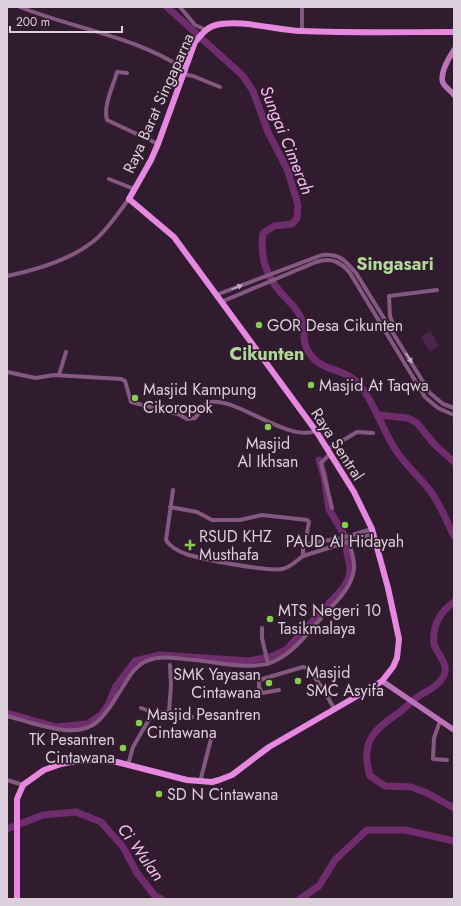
<svg xmlns="http://www.w3.org/2000/svg" width="461" height="906" font-family="Jost,sans-serif">
<rect width="100%" height="100%" fill="#311c2f"/>
<path fill="#4b244a" d="M430,331L439,346L430,352L421,337Z"/>
<g fill="none" stroke-linecap="round" stroke-linejoin="round">
<path stroke="#6f2d6d" stroke-width="7" d="M167,7L243,76L253,91L268,132L288,171L298,205L297,218L292,224L274,226L263,233C260,256 265,276 282,294C289,302 298,309 302,320C307,337 299,342 314,359C328,373 348,368 362,388C377,408 383,432 397,452C406,465 418,476 428,488C440,502 446,521 454,536
M377,415L408,418L417,423L434,444L454,462
M454,602C440,612 432,625 434,644C436,654 453,666 441,680C435,688 427,691 419,696C412,700 407,707 400,712C373,730 360,742 370,776L385,786L411,787L427,793L454,808
M7,713L56,727L88,724L101,715L108,705L116,686L135,661L160,655L249,661L273,656L286,650L321,612L344,587L349,577L350,567L343,533L329,509L324,476L319,460
M7,829L43,815L76,812L101,822L123,847L137,873L155,896L161,899
M300,899L319,886L335,860L367,830H405L454,841"/>
<path stroke="#855882" stroke-width="4" d="M20,7C75,29 134,36 184,69
M180,7L195,25L206,30
M302,31V7
M127,73L117,72C113,87 103,105 107,120L158,144
M183,74L193,76L220,87
M109,179L134,189
M7,276C36,270 72,259 95,240C108,229 118,213 129,199
M216,295L322,255C339,253 346,261 356,273L430,393L443,404L454,408
M221,302L316,262C331,257 341,262 350,273L425,397L438,408L454,415
M391,329L394,326L390,316L389,296L437,290
M7,372L36,378L54,375L121,379L125,381L131,402L178,414L187,419L195,418L207,403C232,393 286,443 316,431
M59,375L66,352
M328,449L357,432L373,433
M331,453L321,463L332,508
M173,490L166,540C170,547 178,551 186,554C201,559 268,572 282,569C290,568 297,560 303,556V548L305,544L342,538L372,529
M170,507L197,512L212,520H240L262,515L307,520L309,522L305,544
M303,556L373,534
M262,628V638L268,664
M279,690L262,693L259,687V680L303,667L308,668L323,689L335,710
M169,712L171,685L170,665
M7,716C31,722 76,741 97,722C108,713 116,697 124,685C130,675 137,664 149,660C163,655 179,659 194,660C217,662 243,669 266,664C290,659 309,631 325,614C337,601 352,587 354,569C355,560 351,550 349,542
M151,716C164,709 179,713 192,717
M440,721L434,738L433,759L447,760
M128,765L133,747L151,716L149,711L141,708
M7,780L23,785
M200,782L212,735"/>
<path stroke="#bb73b7" stroke-width="5.5" d="M454,50C449,58 439,73 443,83C445,87 451,91 454,95
M382,681L454,730"/>
<path stroke="#e688e0" stroke-width="6" d="M17,899V799L23,785L44,770L61,764L76,761L95,760L117,762L187,780L212,782L219,780L232,775L269,747L371,688L382,681L393,667L397,658L399,639L388,588L372,529L354,492L316,431L174,237L129,199L151,160L158,144L195,42C201,35 207,27 216,25C238,19 277,30 301,31C352,33 403,32 454,32"/>
</g>
<defs><path id="oneway-solid" d="M-6-.8H1V-3.2L6.5 0L1 3.2V.8H-6Z"/></defs>
<g fill="#c2abc0">
<use href="#oneway-solid" transform="translate(237 287) rotate(-21)"/>
<use href="#oneway-solid" transform="translate(409 358) rotate(58)"/>
</g>
<g fill="#84d04e" stroke="#311c2f" stroke-width="1.5">
<circle cx="259" cy="325" r="4"/>
<circle cx="311" cy="385" r="4"/>
<circle cx="135" cy="398" r="4"/>
<circle cx="268" cy="427" r="4"/>
<circle cx="345" cy="525" r="4"/>
<path d="M188 539h4v4h4v4h-4v4h-4v-4h-4v-4h4z"/>
<circle cx="270" cy="619" r="4"/>
<circle cx="298" cy="681" r="4"/>
<circle cx="269" cy="683" r="4"/>
<circle cx="139" cy="723" r="4"/>
<circle cx="123" cy="748" r="4"/>
<circle cx="159" cy="794" r="4"/>
</g>
<g text-anchor="middle" stroke-width="3.5" stroke-linejoin="round" paint-order="stroke">
<g font-size="16" fill="#dccedb" stroke="#311c2f">
<text transform="translate(158 103) rotate(-66)" y="6">Raya Barat Singaparna</text>
<text transform="translate(338 444) rotate(57)" y="6">Raya Sentral</text>
</g>
<g font-size="16" fill="#dccedb" stroke="#311c2f" text-anchor="start">
<text x="267" y="331">GOR Desa Cikunten</text>
<text x="319" y="391">Masjid At Taqwa</text>
<text x="143" y="395">Masjid Kampung<tspan x="143" dy="18">Cikoropok</tspan></text>
<text x="268" y="449" text-anchor="middle">Masjid<tspan x="268" dy="18">Al Ikhsan</tspan></text>
<text x="199" y="542">RSUD KHZ<tspan x="199" dy="18">Musthafa</tspan></text>
<text x="345" y="547" text-anchor="middle">PAUD Al Hidayah</text>
<text x="278" y="616">MTS Negeri 10<tspan x="278" dy="18">Tasikmalaya</tspan></text>
<text x="306" y="678">Masjid<tspan x="306" dy="18">SMC Asyifa</tspan></text>
<text x="261" y="680" text-anchor="end">SMK Yayasan<tspan x="261" dy="18">Cintawana</tspan></text>
<text x="147" y="720">Masjid Pesantren<tspan x="147" dy="18">Cintawana</tspan></text>
<text x="115" y="745" text-anchor="end">TK Pesantren<tspan x="115" dy="18">Cintawana</tspan></text>
<text x="167" y="800">SD N Cintawana</text>
</g>
<g font-size="17" font-style="italic" fill="#f8bff3" stroke="#311c2f">
<text transform="translate(287 140) rotate(68)" y="6">Sungai Cimerah</text>
<text transform="translate(141 852) rotate(54)" y="6">Ci Wulan</text>
</g>
<g font-size="18" font-weight="bold" fill="#b0da98" stroke="#311c2f">
<text x="395" y="270">Singasari</text>
<text x="267" y="360">Cikunten</text>
</g>
</g>
<rect width="461" height="906" fill="none" stroke="#dccedb" stroke-width="16"/>
<path d="M10 26v6h112v-6" fill="none" stroke="#dccedb" stroke-width="2"/>
<text x="16" y="26" font-size="12" fill="#dccedb" stroke="#311c2f" stroke-width="3" paint-order="stroke">200 m</text>
</svg>
